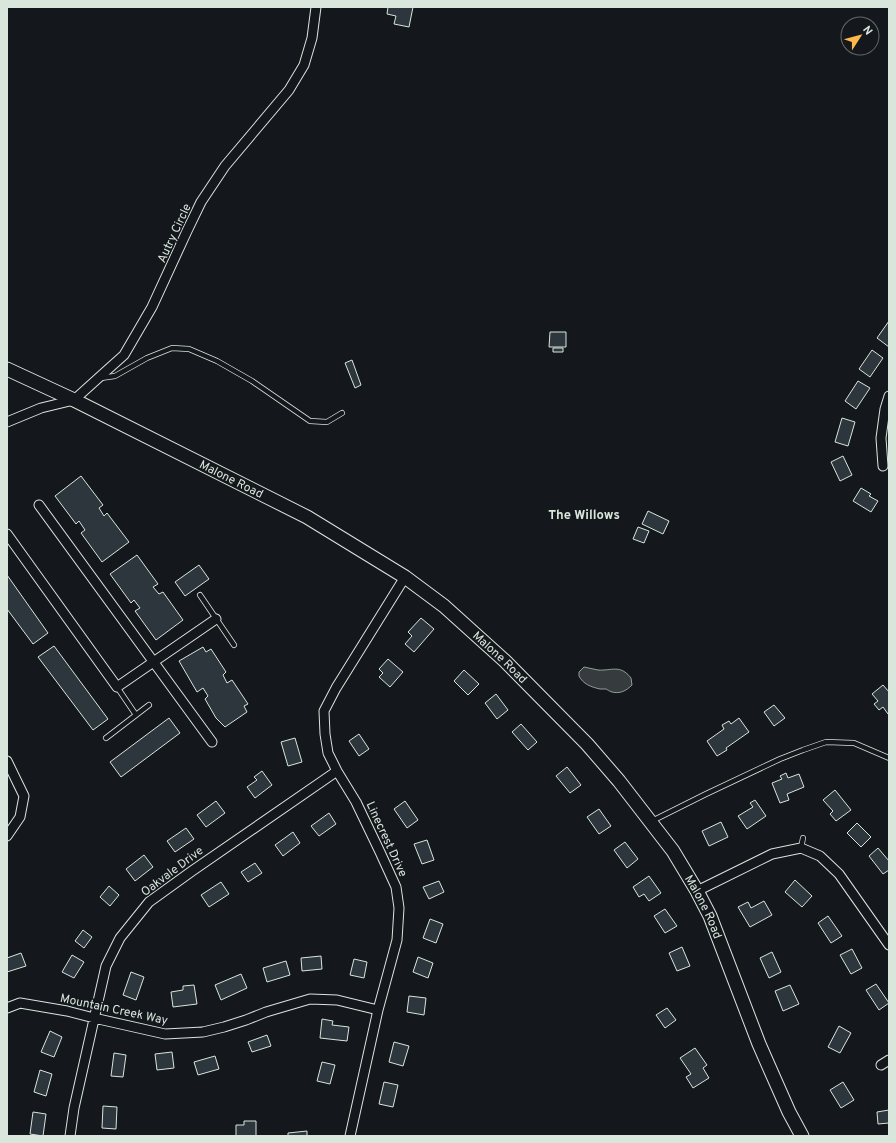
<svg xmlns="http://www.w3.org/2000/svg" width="896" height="1143" font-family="Overpass,sans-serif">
<rect width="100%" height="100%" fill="#14181c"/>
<path fill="#363b3e" stroke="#939e99" d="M584,667C589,668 593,669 598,670C612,671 620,664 631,678L632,685C626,691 620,694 612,692C609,691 608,690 606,689C604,689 602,689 600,689C591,687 583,684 579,676V672Z"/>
<path fill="#2c363c" stroke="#d8e6dc" d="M388,7H413L409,27L394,24L396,16L387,14Z
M889,321V347L877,338Z
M550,332H566V347H549Z
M553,348H563V352H553Z
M872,350L883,358L870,377L859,369Z
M352,360L361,385L355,388L345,363Z
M858,381L870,388L856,409L845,401Z
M842,418L855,422L848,446L835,442Z
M843,456L852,475L840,481L831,462Z
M81,476L103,505L99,508L104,516L107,513L129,542L102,562L81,533L85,530L79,521L76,524L55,496Z
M861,488L871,494L869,496L878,501L871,512L853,501Z
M648,511L669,521L663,534L642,524Z
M638,527L649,531L644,543L633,539Z
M137,555L158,584L153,587L159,594L163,592L183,620L156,640L135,611L140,608L134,600L131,603L110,574Z
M199,565L209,579L185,596L175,582Z
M7,575L48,633L33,644L7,609Z
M421,618L434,629L414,652L405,644L412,636L408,632Z
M54,646L108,719L93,730L38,657Z
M203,647L206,652L211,649L226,672L223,675L227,683L232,680L248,704L244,706L247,712L225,727L216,718L205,699L208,696L203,688L197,692L179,661Z
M388,659L403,672L390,687L379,677L383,673L379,669Z
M464,670L479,684L468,695L454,681Z
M883,685L889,692V713L888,714L883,707L879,710L874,704L878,701L872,694Z
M496,694L508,710L497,719L485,703Z
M774,705L785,718L774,726L764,712Z
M169,718L180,733L121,777L110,762Z
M739,718L749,732L726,748L727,750L717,756L707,741L724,729L722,725L729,721L731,724Z
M521,724L537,742L528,750L512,732Z
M359,734L369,749L359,756L349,741Z
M295,738L302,762L288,766L281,742Z
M567,767L581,785L570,793L556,776Z
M262,771L272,785L255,798L247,787L257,780L254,777Z
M786,773L788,778L799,774L804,787L787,794L789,800L780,803L772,783L782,779L780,776Z
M835,790L851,810L836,821L830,814L833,811L823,800Z
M755,800L766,816L747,829L738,816L753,807L750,803Z
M216,801L225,813L206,827L197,815Z
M405,801L418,820L407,828L394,809Z
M599,809L611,826L599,834L587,817Z
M329,813L336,824L319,836L311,826Z
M721,822L728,837L709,846L702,831Z
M857,823L871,837L861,847L847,833Z
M186,828L194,839L175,852L167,841Z
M293,832L300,843L283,856L275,845Z
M427,840L434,860L422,864L414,844Z
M625,842L638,859L627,868L614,850Z
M878,848L889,861V870L883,874L869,856Z
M144,855L153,867L135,881L126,869Z
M255,863L262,873L248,882L241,872Z
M649,876L661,893L649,901L644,894L639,897L633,887Z
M795,880L812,896L802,907L785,892Z
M439,881L444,892L429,899L423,887Z
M221,882L229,894L209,907L201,895Z
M109,886L119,895L110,906L100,897Z
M764,901L772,915L750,927L738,907L748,902L751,908Z
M665,909L677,926L665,933L654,916Z
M828,916L842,936L831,943L818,923Z
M430,919L443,924L436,943L423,938Z
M83,930L92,937L84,948L75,941Z
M682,947L690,966L677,971L669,953Z
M852,949L862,968L851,974L840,955Z
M772,952L781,972L769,978L760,958Z
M21,953L26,966L7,972V958Z
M72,955L84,962L74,978L62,972Z
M321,956L322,969L302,971L301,958Z
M418,957L433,963L428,978L413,972Z
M354,959L367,962L364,978L350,975Z
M286,961L290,975L267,982L263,968Z
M131,972L144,977L136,1000L123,995Z
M241,974L247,988L221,1000L215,985Z
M876,984L889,1003L879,1010L866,990Z
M194,985L197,1004L173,1007L171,992L183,990V986Z
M790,985L799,1004L783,1011L775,991Z
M409,996L426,998L424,1015L407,1012Z
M667,1008L676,1020L665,1028L656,1015Z
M322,1019L333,1021L332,1025L349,1027L347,1041L320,1038Z
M839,1026L851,1033L840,1053L828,1047Z
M50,1031L62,1037L54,1057L41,1052Z
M267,1035L271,1046L252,1052L248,1042Z
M394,1042L409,1046L403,1066L389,1062Z
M695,1048L707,1065L703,1068L709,1078L693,1088L686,1077L691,1074L680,1058Z
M172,1052L174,1068L157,1070L155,1054Z
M114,1053L126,1055L123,1077L111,1076Z
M215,1056L219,1069L198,1075L194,1062Z
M322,1062L335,1065L330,1084L317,1081Z
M40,1070L52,1074L46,1096L34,1092Z
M384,1082L398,1085L393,1107L379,1104Z
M843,1082L854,1100L841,1108L830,1090Z
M103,1106L117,1107L116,1129L102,1128Z
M889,1110V1123L878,1124L877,1112Z
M33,1112L46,1114L43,1136L30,1134Z
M244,1121H256V1136H236V1125H244Z
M307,1131V1136H288V1133Z"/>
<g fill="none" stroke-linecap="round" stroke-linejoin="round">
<g stroke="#d8e6dc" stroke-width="6">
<path id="lane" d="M101,378L115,376L147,358L172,348L189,349L217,361L252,381L310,421L327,422L342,413
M200,595L234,645
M117,687L136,715
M106,738L149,705
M652,821L706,794L780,759L803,750L826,742L854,743L889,758
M801,848L803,838"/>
</g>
<g stroke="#d8e6dc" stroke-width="11">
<path id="street" d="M7,422L41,408L74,400L105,372L124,355L152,307L187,231L201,202L225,166L289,90L304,65L312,38L316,7
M883,466L881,438L885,409L889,396
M39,505L212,742
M7,534L117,687L216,619
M7,761L24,796L20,817L7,836
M697,891L772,854L801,848L820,856L839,874L889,945
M7,1008L20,1003L67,1011L94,1018L165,1034L203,1032L224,1027L246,1020L266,1012L310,999L337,1000L378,1010
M881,1065L889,1060
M70,1136L74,1108L106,966L120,938L149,902L192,871L337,771
M350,1136L378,1010L397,940L399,908L396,887L380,852L356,802L337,771L328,753L325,734L324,711L336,688L405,577"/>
</g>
<g stroke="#d8e6dc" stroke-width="15">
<g id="secondary">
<path id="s1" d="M7,369L74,400L307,517L405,577L444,606L505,661L587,744L619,781L673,851L697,891L710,916L759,1044L789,1112L802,1136"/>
</g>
</g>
<use href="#lane" stroke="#14181c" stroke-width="4.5"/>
<use href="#street" stroke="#14181c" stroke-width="9"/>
<use href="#secondary" stroke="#14181c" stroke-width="13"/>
</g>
<g text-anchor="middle" stroke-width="3" stroke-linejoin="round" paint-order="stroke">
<g font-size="12" fill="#d8e6dc" stroke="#14181c">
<text transform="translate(174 233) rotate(-65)" y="4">Autry Circle</text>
<text dy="4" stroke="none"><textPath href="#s1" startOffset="250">Malone Road</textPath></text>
<text dy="4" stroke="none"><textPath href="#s1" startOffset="574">Malone Road</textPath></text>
<text transform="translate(387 839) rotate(65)" y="4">Linecrest Drive</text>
<text transform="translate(172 871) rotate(-37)" y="4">Oakvale Drive</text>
<text dy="4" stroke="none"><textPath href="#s1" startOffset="898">Malone Road</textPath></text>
<text transform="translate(114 1009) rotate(12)" y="4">Mountain Creek Way</text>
</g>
<g font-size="13" font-weight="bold" fill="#d8e6dc" stroke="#14181c">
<text x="584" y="519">The Willows</text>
</g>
</g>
<rect width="896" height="1143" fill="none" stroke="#d8e6dc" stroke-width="16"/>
<g transform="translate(860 36) rotate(54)"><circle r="19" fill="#14181c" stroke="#626a69"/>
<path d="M0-3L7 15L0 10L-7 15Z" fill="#ffb74d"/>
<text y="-6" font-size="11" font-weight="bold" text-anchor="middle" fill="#d8e6dc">N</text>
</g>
</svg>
